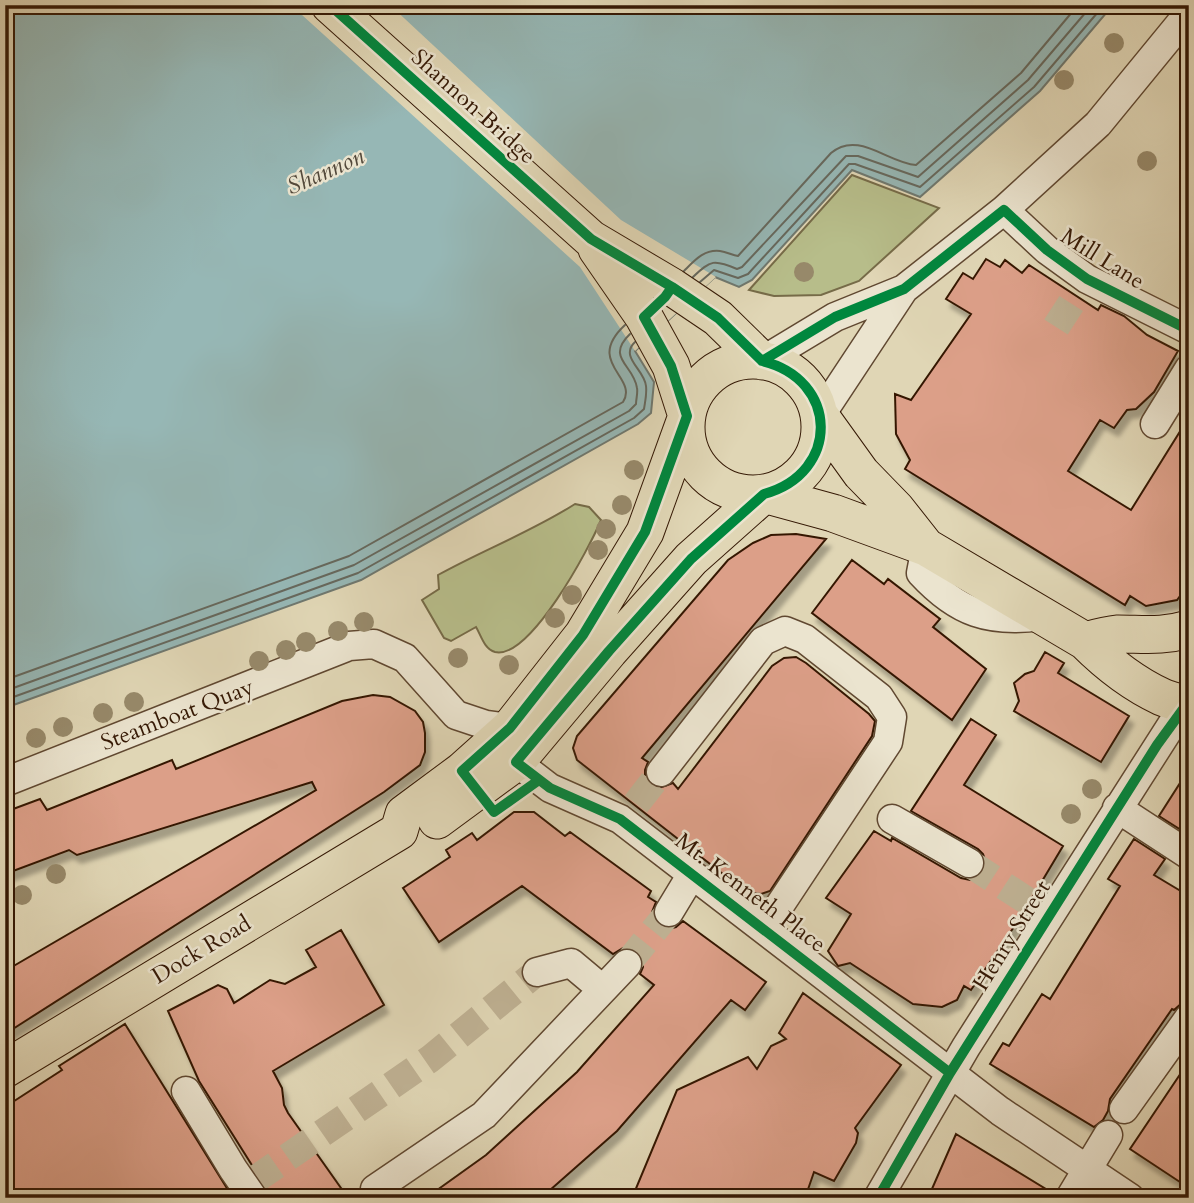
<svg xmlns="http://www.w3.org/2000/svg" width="1194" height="1203" font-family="Cardo,serif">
<defs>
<filter id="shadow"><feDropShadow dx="4.5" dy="8" stdDeviation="2" flood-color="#0004"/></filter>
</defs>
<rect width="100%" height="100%" fill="#e0d6b5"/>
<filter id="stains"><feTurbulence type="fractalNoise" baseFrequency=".00286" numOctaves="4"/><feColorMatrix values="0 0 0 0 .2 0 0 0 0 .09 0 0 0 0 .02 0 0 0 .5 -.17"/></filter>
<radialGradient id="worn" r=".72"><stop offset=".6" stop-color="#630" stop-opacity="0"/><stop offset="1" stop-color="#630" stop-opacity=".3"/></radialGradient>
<path fill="#b7bd8a" stroke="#766b48" stroke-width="2" d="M852,175L939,208L859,281L821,295L774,296L749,290Z
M575,504L589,507L601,520C590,547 530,660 495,652C484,649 481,635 476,627L451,641L444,638L422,600L439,589L438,575C483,550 531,532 575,504Z"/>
<path fill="#96b7b5" stroke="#6f786f" stroke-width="2" d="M5,5H1113L1040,91L920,197L852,170L752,280L739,287L715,277L635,351L654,382L651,413L638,424L361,580L5,708Z"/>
<path fill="#e0d6b5" d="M291,5H390L621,220L716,277L635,351L580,267Z"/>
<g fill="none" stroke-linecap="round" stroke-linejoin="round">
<path stroke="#66685d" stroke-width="2" d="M684,271C694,261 704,249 720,251C727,252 732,255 738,256L831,153C858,130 888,163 916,165L1021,73L1078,5
M693,277C711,260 714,259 737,269L742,267L846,156H858L918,177L1028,80L1092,5
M700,282L714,270L738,278L748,274L849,164H855L920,187L1034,87L1104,5
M5,680L349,556L623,402C639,377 584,363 625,325
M5,691L354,565L629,411L636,404C636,399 638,393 637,388C634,365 605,358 630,334
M5,700L358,573L634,418L644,409C645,402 647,394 646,386C645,370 619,357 635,342"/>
</g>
<path fill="#dc9f88" stroke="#351905" stroke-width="2" filter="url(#shadow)" d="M986,259L1000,267L1005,260L1022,273L1029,265L1098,310L1101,305L1124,316L1147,335L1178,351L1154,392L1136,409L1127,410L1114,428L1100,420L1068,471L1131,510L1189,417V584L1177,600L1146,606L1130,596L1125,605L905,469L910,460L896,434L895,394L911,400L971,314L946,299L963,273L973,279Z
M796,534L826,539L642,758L648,762L645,770V778L650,785L659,788L673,783L678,789L772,666L784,658L796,657L806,663L869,714L875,721L872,736L770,891L761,894L746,892L655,821L577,760L573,748L577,736L728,560L753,543L771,535Z
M852,560L884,584L888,579L940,619L933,627L986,669L952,720L812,613Z
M1045,652L1064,663L1058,673L1129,716L1101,762L1014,711L1019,701L1014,683L1025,674L1034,671Z
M373,695L390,697L415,711L423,722L425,733V752L420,765L384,792L5,1034V971L316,790L312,782L77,855L69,850L5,874V812L40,799L47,810L172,760L176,769L342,701Z
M971,719L996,735L964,785L1063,846L1020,918L971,990L964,986L957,1000L942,1007L913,1004L850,963L838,966L828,951L851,914L826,898L874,831L891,841L892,838L961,878L970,880L978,877L983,872L986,862L983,854L978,849L911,811Z
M1189,769V835L1159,816Z
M514,812H534L565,836L570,832L651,891L648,897L656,902L652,912L655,921L660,926L669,929L676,927L683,921L766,982L745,1010L731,1000L617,1131L541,1198H426L486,1155L577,1072L654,985L640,974L643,967V960L638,952L632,948H623L613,954L522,886L439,942L403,888L450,857L446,850L472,833L477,840Z
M1134,839L1165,859L1154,875L1189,896V1002L1182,1003L1174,1010L1172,1009L1110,1099L1108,1111L1103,1120L1094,1127L990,1064L1003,1043L1009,1046L1042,994L1050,999L1120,886L1108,879Z
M341,930L384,1005L273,1071L282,1088L284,1105L288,1113L348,1198H269L267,1189L199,1081L168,1011L218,985L227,989L234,1003L270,980L285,984L316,967L306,950Z
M803,993L901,1065L855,1128L858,1133L856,1143L834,1181L814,1172L805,1198H632L677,1090L748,1057L757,1069L771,1046L786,1039L779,1033Z
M125,1024L233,1198H5V1107L62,1070L59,1066Z
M1189,1061V1188L1130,1149Z
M956,1134L1054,1194L1053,1198H928Z"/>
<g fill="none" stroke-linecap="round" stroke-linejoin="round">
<path stroke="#beb092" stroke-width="28" stroke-dasharray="28 14" stroke-linecap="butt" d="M1056,327L1076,296
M636,804L661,772
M969,863L1029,902
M627,964L669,912
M253,1181L430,1059L537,972"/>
<g stroke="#604831" stroke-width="31">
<path id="minor" d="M1004,210L1047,250L1087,279L1189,330
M762,361L835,317L904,289L1004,210L1098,124L1189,13
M820,416L904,289
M1155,424L1189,369
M926,547L921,573C958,613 989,623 1042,616
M516,762L550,788L620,819L1000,1111L1130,1198
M661,772L763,641L785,631L805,639L879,697L892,717L888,742L764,929
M5,782L349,646L374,644L405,658L456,715L486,725L510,728
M1117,808L1189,855
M892,819L969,863
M669,912L692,874
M537,972L571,963L602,989
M186,1091L233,1169L253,1198
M1124,1109L1189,1018
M381,1198L375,1189L484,1115L627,964
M878,1198L966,1047L1185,704
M1070,1198L1108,1135"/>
</g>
<g stroke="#351905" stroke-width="39">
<path id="major" d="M330,5L591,239L672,287L718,318L762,361
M597,249L644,317L671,366L687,416
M686 427a67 67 0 1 1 134 0a67 67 0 1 1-134 0Z
M820,416L861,473L896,509L926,547
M764,494L833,513L926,547L1085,641C1107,663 1134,684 1162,697C1171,701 1180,702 1189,706
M1085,641C1096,638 1107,635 1118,634C1144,634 1162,637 1189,629
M437,820L516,762L609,651L691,559L764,494
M5,1069L399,831L404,814L462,771L510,728L583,635L645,532L687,416"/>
</g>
<use href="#minor" stroke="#ebe4cf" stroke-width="28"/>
<use href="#major" stroke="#e0d6b5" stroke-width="37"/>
<g stroke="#ebe4cf" stroke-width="15">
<path id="cycleway" d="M330,5L591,239L672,287L718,318L762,361
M762,361C839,379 841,473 764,494L691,559L609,651L516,762L550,788L620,819L950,1073
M762,361L835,317L904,289L1004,210L1047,250L1087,279L1189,330
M539,780L494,812L462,771L510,728L583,635L645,532L687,416L671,366L644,317L665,297L672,287
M878,1198L950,1073L1157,745L1189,701"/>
</g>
<use href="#cycleway" stroke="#00873e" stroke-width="10"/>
</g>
<g fill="#97896a">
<circle cx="1114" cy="43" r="10"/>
<circle cx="1064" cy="80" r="10"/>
<circle cx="1147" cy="161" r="10"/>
<circle cx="804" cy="272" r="10"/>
<circle cx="634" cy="470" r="10"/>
<circle cx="622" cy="505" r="10"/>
<circle cx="606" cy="529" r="10"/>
<circle cx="598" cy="550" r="10"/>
<circle cx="572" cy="595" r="10"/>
<circle cx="555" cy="618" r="10"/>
<circle cx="364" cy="622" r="10"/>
<circle cx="338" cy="631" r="10"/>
<circle cx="306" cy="642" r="10"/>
<circle cx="286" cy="650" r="10"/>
<circle cx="458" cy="658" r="10"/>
<circle cx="259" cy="661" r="10"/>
<circle cx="509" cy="665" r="10"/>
<circle cx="134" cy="702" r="10"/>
<circle cx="103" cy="713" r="10"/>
<circle cx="63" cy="727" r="10"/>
<circle cx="36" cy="738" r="10"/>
<circle cx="1092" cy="789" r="10"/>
<circle cx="1071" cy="814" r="10"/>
<circle cx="56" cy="874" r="10"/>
<circle cx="22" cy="895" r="10"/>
</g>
<g text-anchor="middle" stroke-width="5" stroke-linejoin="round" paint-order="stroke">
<g font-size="23" fill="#351905" stroke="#ebe4cf">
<text transform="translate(474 106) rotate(42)" y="8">Shannon Bridge</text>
<text transform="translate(1103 258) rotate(32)" y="8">Mill Lane</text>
<text transform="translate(177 714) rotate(-21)" y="8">Steamboat Quay</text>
<text transform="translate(751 892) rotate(37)" y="8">Mt. Kenneth Place</text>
<text transform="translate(1011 935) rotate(-58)" y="8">Henry Street</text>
<text transform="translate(201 949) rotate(-31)" y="8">Dock Road</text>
</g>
<g font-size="24" font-style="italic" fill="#52483a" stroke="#ebe4cf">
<text transform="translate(325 171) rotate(-24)" y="8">Shannon</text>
</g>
</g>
<rect width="1194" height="1203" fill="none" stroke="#e0d6b5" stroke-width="28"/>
<rect x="7" y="7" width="1180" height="1189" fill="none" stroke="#351905" stroke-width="3.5"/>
<rect x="14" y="14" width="1166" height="1175" fill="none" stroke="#351905" stroke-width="2"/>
<rect width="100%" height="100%" filter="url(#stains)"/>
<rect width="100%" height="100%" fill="url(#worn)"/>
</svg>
